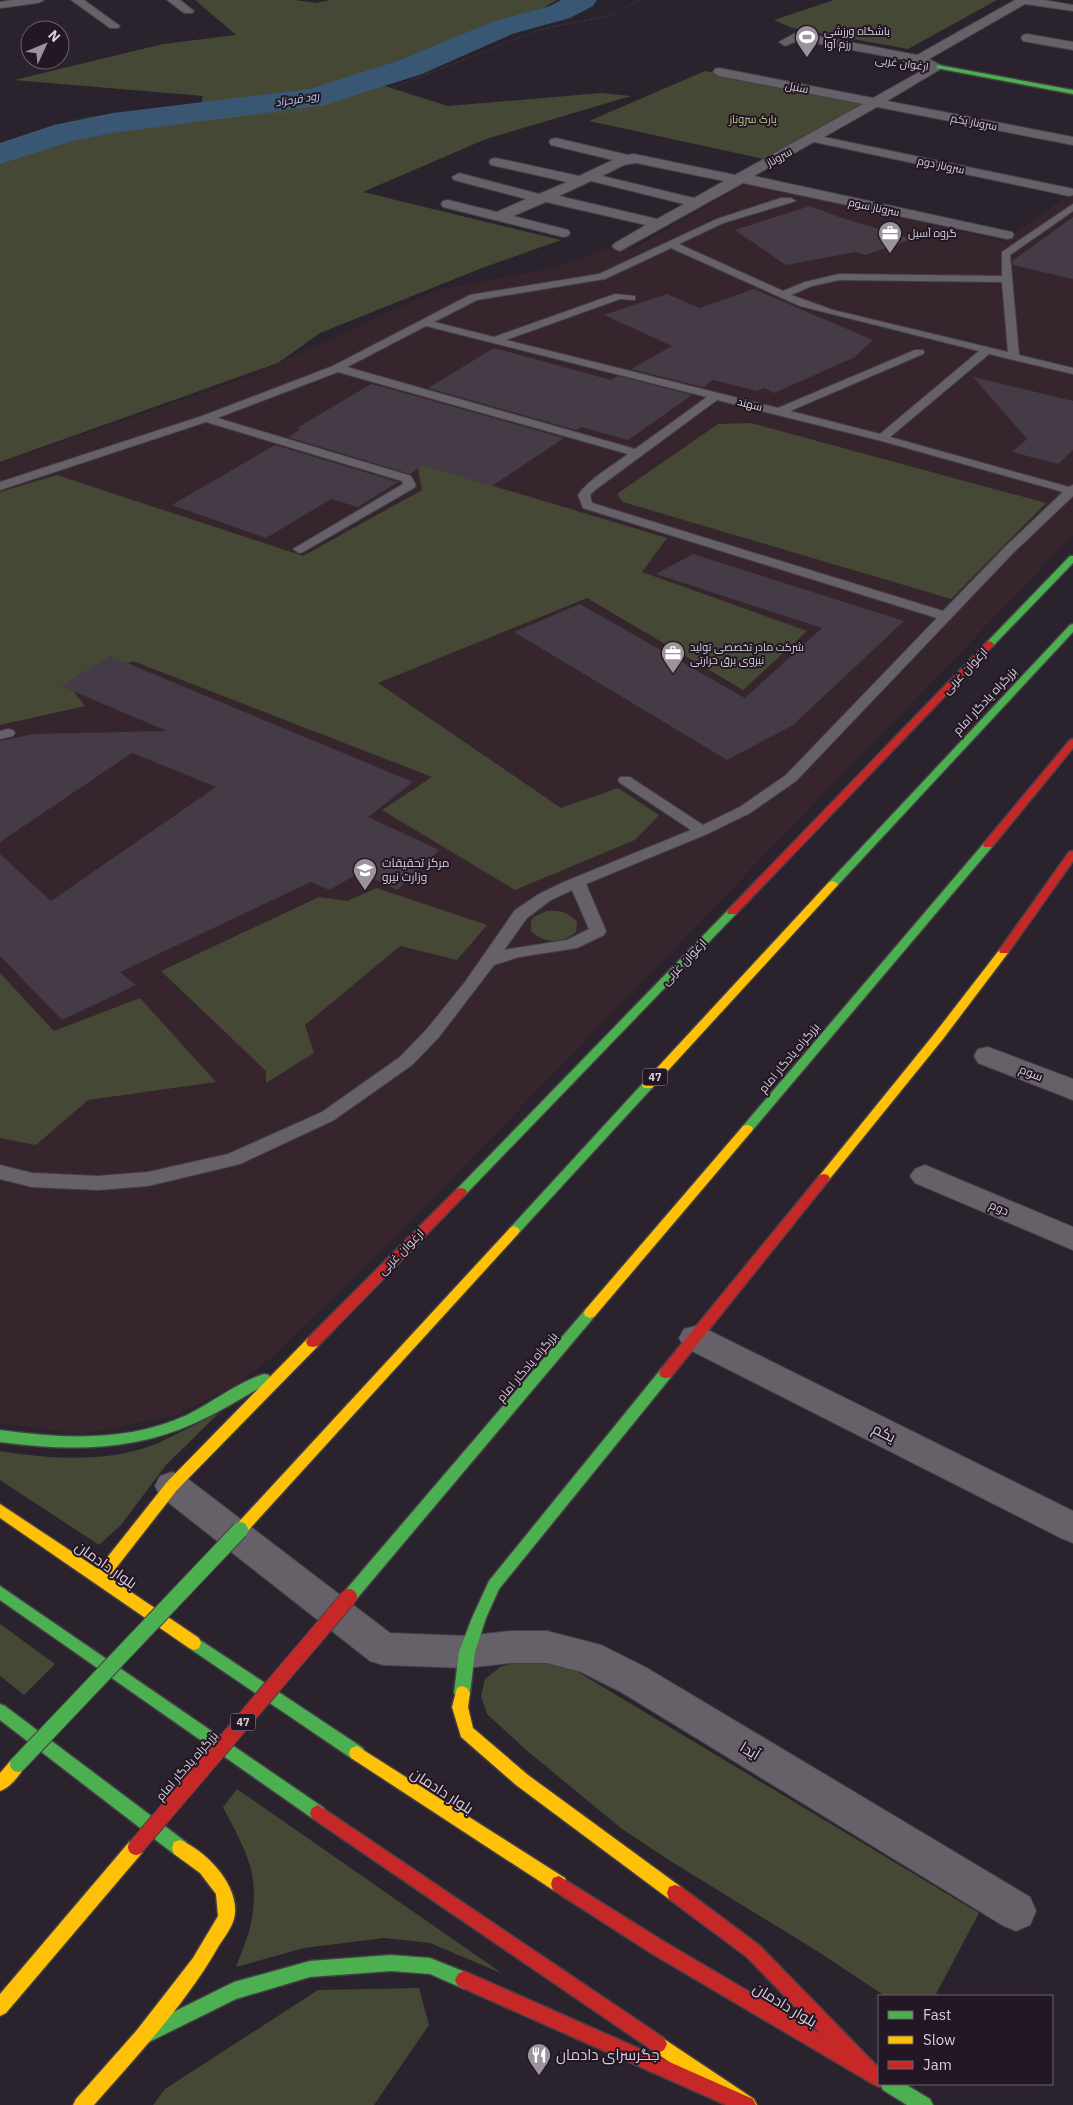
<svg xmlns="http://www.w3.org/2000/svg" width="1073" height="2105" font-family="'IBM Plex Sans',Cairo,sans-serif">
<rect width="100%" height="100%" fill="#2a222c"/>
<path fill="#37252d" d="M747,183L1003,241L1073,192V536L388,1245L271,1358L236,1385L177,1415L83,1434L0,1423V463L250,376L436,290L555,268L612,246L631,250Z"/>
<path fill="#454834" d="M195,0H295L317,3L330,0H557L526,18L353,76L448,106L601,93L631,96L486,139L363,192L561,240L482,268L320,333L278,363L0,462V148L58,126L201,103L203,96L14,80L163,44L236,35Z
M834,0H997L908,49L792,28L774,20Z
M705,71L865,104L764,159L589,121Z
M751,423L1046,503L951,599L623,502L617,494L718,424Z
M417,463L667,538L642,572L807,631L743,690L587,598L378,683L561,808L618,788L659,815L635,840L515,890L382,810L432,777L133,661L71,688L85,706L0,725V492L57,475L303,556L422,490Z
M377,888L487,925L457,960L400,946L305,1025L314,1053L266,1083V1071L161,971L319,897L347,901Z
M546,911C559,910 569,912 577,922L576,932C563,944 544,944 531,931V921L534,917Z
M0,973L54,1031L140,998L216,1082L88,1100L36,1145L0,1138Z
M219,1413L166,1465L121,1525L99,1545L0,1480V1451C50,1459 105,1463 153,1445C175,1436 197,1423 219,1413Z
M0,1624L55,1664L24,1695L0,1676Z
M521,1661H541L573,1669L979,1913L935,1996H885L817,1951L672,1862L622,1829L525,1749L487,1714L481,1696L485,1679L500,1667Z
M237,1789L503,1974L430,1943L384,1938L304,1948L236,1967C241,1953 248,1938 251,1923C261,1873 245,1850 223,1807Z
M419,1988L429,2025L374,2105H153L165,2089L318,1990Z"/>
<g fill="none" stroke-linecap="round" stroke-linejoin="round">
<path fill="#395772" fill-rule="evenodd" d="M561,0H597L593,6L570,18L512,34L422,74L325,105L113,133L73,141L0,164V143L54,125L113,113L310,89L400,60L492,22L550,6Z"/>
</g>
<path fill="#443b46" d="M810,206L839,217L912,239L865,255L856,252L786,265L735,230Z
M1073,217V279L1013,265L1012,261Z
M754,289L873,340L855,357L774,393L764,388L757,391L713,380L703,387L631,369L672,346L604,315L667,294L700,308Z
M494,348L611,380L618,376L692,395L628,440L581,427L576,430L428,388Z
M973,377L1073,401V450L1058,464L1012,452L1027,439Z
M371,384L415,396L564,438L492,486L423,465L410,474L288,437L301,429L297,428Z
M275,445L398,482L358,507L331,499L266,538L172,505Z
M693,554L904,621L793,725L727,760L514,632L580,604L745,698L822,628L656,574Z
M110,656L413,782L368,817L439,850L397,890L361,872L329,890L311,882L120,972L136,985L62,1020L0,956V854L51,901L216,787L132,753L0,842V741L34,734L167,731L61,686Z"/>
<g fill="none" stroke-linecap="round" stroke-linejoin="round">
<g stroke="#453f47" stroke-width="2">
<path id="lane" d="M781,198H791L796,201L723,223L679,244L783,291L805,282L839,274L1002,276V252L1073,204V211L1010,255L1019,355L1073,368V374L989,354L890,437L1069,487L1073,485V496L1013,553L796,781L750,813L707,834L586,884L606,931L604,935L577,948L519,957L494,965L439,1037L412,1065L334,1120L240,1164L148,1186L98,1190L32,1187L0,1179V1165L32,1173L98,1176L148,1172L228,1154L322,1112L400,1057L427,1029L465,982L515,910L539,894L564,882L691,830L620,783L618,780L620,777H630L703,825L740,807L786,775L937,618L583,508L578,495C590,478 611,467 628,454L338,372L217,418L411,476L416,485L414,488L303,552L299,553L293,549L403,484L402,481L206,422L0,490V482L202,416L333,366L470,295L599,274L717,219ZM671,248L800,306L979,351L880,434L790,411L923,354L924,352L923,350H915L778,408L506,340L620,299L635,300V296L615,294L494,337L434,322L477,300L605,279ZM839,280L1002,282L1008,352L833,310L791,295L812,286ZM426,326L707,397L635,449L347,367ZM717,400L878,440L1063,492L1005,547L943,611L592,503L590,495L595,490ZM572,890L589,929L567,940L504,950L527,918L551,900Z
M8,729L13,730L15,733L13,736L0,739V731Z"/>
</g>
<g stroke="#453f47" stroke-width="2">
<path id="street" d="M12,0H44L38,3L0,8V2Z
M71,0H84L120,26L118,28H110Z
M167,0H180L194,11L192,13H184Z
M1015,0H1044L1073,5V11L1025,4L929,59L944,67L887,101L1073,137V145L877,107L824,137L1069,188L1073,189V195L1069,196L814,142L754,176L1007,231L1012,232L1014,235L1012,238L1007,239L743,183L620,251L615,249L612,246L615,243L646,225L546,202L513,216L568,230L570,233L568,236L563,237L443,207L441,204L443,201L448,200L497,212L526,199L454,180L452,177L459,173L539,194L567,182L491,165L489,162L491,159L496,158L579,176L613,160L551,145L549,142L551,139L556,138L628,155L634,154L735,175L863,104L719,76L713,72L715,69L719,68L873,98L928,67L916,62L799,40L785,46L779,42L797,32L917,55ZM636,163L724,181L694,198L602,176L624,165ZM591,181L684,204L657,219L559,196Z
M1027,34L1073,42V50L1023,41L1021,38L1023,35Z
M988,1047L1073,1079V1100L978,1063L974,1056L978,1049Z
M925,1165L1073,1227V1250L915,1183L910,1176L915,1169Z
M695,1326L706,1329L1073,1511V1543L1061,1538L684,1347L679,1338L684,1329Z
M172,1472L184,1476L390,1633L467,1636L511,1631H547L601,1645L647,1668L1030,1897L1036,1911L1030,1925L1016,1931L1002,1925L621,1692L581,1672L547,1663H511L467,1668L383,1665L370,1661L160,1496L155,1486L160,1476Z"/>
</g>
<g stroke="#453f47" stroke-width="3">
<path id="fast" d="M938,65L1073,90V94L936,68Z
M1070,556H1073V563L993,646H987V642Z
M1073,624V632L837,886H829L828,884L829,882L1070,625Z
M988,842L992,843L993,845L992,847L751,1132H743L741,1129L743,1126L984,843Z
M732,909L737,912L736,914L465,1195H457L455,1192L457,1189L728,910Z
M648,1081L652,1082L654,1085L652,1088L518,1234H510L508,1231L510,1228L644,1082Z
M590,1308L595,1310L596,1313L595,1316L354,1602L349,1603L344,1602L342,1597L344,1592L585,1310Z
M666,1368L671,1369L673,1373L671,1377L499,1589L486,1618L475,1652L470,1693L467,1698L462,1700L457,1698L454,1693L459,1652L472,1618L489,1581L661,1369Z
M264,1374L269,1375L271,1379L269,1383C244,1396 221,1412 195,1423C132,1452 67,1451 0,1442V1430C63,1439 128,1442 187,1415C212,1403 238,1382 264,1374Z
M0,1586L324,1808L326,1813L324,1818L318,1821L312,1818L0,1600Z
M194,1636L363,1748L365,1753L363,1758L357,1760L351,1758L189,1648L187,1643L189,1638Z
M0,1704L5,1706L186,1842L188,1848L186,1854L180,1856L174,1854L0,1720Z
M391,1955L430,1958L470,1974L473,1980L470,1986L464,1989L430,1974L391,1971L310,1977L236,1999L143,2045L137,2042L134,2036L137,2030L234,1982L310,1961Z
M880,2084H905L930,2099L933,2105H907L883,2090Z"/>
</g>
<g stroke="#453f47" stroke-width="3">
<path id="slow" d="M833,881L838,884L837,886L652,1088H644L642,1085L644,1082L829,882Z
M1004,948L1008,949L1009,951L1008,953L943,1039L828,1181H820L818,1178L820,1175L935,1033L1000,949Z
M747,1125L751,1126L753,1129L751,1132L595,1316L590,1318L585,1316L584,1313L585,1310L743,1126Z
M514,1226L518,1228L520,1231L518,1234L245,1534L240,1536L235,1534L233,1530L235,1526L510,1228Z
M313,1337L318,1338L320,1342L318,1346L177,1490L109,1577L199,1638L201,1643L199,1648L194,1650L189,1648L0,1518V1504L98,1569L167,1482L308,1338Z
M462,1686L467,1688L470,1693L468,1707L473,1728L528,1775L681,1887L683,1893L681,1899L675,1901L669,1899L516,1785L461,1737L452,1707L457,1688Z
M357,1746L565,1878L567,1884L565,1890L559,1892L553,1890L351,1758L349,1753L351,1748Z
M18,1757L24,1759L26,1764C21,1774 10,1788 0,1791V1773L12,1759Z
M136,1839L142,1841L144,1847L142,1853L6,2013L0,2016V1994L130,1841Z
M180,1840C207,1851 242,1888 234,1919C231,1930 222,1940 217,1949C184,2006 137,2056 94,2105H73L76,2099L137,2030L193,1958L218,1916L216,1894L200,1873L174,1854L172,1848L174,1842Z
M658,2035L754,2099L757,2105H732L652,2050L649,2044L652,2038Z"/>
</g>
<g stroke="#453f47" stroke-width="3">
<path id="jam" d="M990,641L994,644L993,646L736,914H728L727,912L728,910L987,642Z
M1073,739V748L992,847H984L983,845L984,843L1070,740Z
M1073,851V861L1008,953H1000L999,951L1000,949L1069,852Z
M824,1174L828,1175L830,1178L828,1181L671,1377L666,1378L661,1377L659,1373L661,1369L820,1175Z
M461,1188L465,1189L467,1192L465,1195L318,1346L313,1347L308,1346L306,1342L308,1338L457,1189Z
M318,1805L664,2038L667,2044L664,2050L658,2053L652,2050L312,1818L310,1813L312,1808Z
M559,1876L663,1941L821,2034L747,1957L669,1899L667,1893L669,1887L675,1885L681,1887L759,1945L879,2068V2084H885L879,2087L873,2084L651,1953L553,1890L551,1884L553,1878Z
M464,1971L753,2099L756,2105H726L458,1986L455,1980L458,1974Z"/>
</g>
<path stroke="#676268" stroke-width="1" stroke-dasharray="0.5 2" stroke-linecap="butt" d="M0,144L77,119L111,115L136,124
M0,162L83,134L138,125L302,111L387,90L541,29L610,16L640,0"/>
<use href="#lane" fill="#666168" fill-rule="evenodd"/>
<use href="#street" fill="#666168" fill-rule="evenodd"/>
<use href="#fast" fill="#4caf50" fill-rule="evenodd"/>
<use href="#slow" fill="#ffc107" fill-rule="evenodd"/>
<use href="#jam" fill="#c62828" fill-rule="evenodd"/>
<g stroke="#453f47" stroke-width="18" stroke-linecap="butt">
<path id="fast-bridge" d="M18,1764L240,1530"/>
</g>
<g stroke="#453f47" stroke-width="18" stroke-linecap="butt">
<path id="jam-bridge" d="M136,1847L349,1597"/>
</g>
<use href="#fast-bridge" stroke="#4caf50" stroke-width="16"/>
<use href="#jam-bridge" stroke="#c62828" stroke-width="16"/>
</g>
<defs>
<g id="stadium-pin" transform="scale(1.25)"><path d="M0 17L-7.5 6A9.5 9.5 0 1 1 7.5 6Z" fill="#9b929c" stroke="#231625"/><path d="M0-5a6.5 5 0 1 0 0 10a6.5 5 0 1 0 0-10ZM-3.5-1.8h7v3.6h-7Z" fill="#fff"/></g>
<g id="office-pin" transform="scale(1.25)"><path d="M0 17L-7.5 6A9.5 9.5 0 1 1 7.5 6Z" fill="#9b929c" stroke="#231625"/><path d="M-6-3h4V-5.5h4V-3h4V5H-6ZM-1-4.5V-3h2v-1.5ZM-6 0V1H6V0Z" fill="#fff"/></g>
<g id="university-pin" transform="scale(1.25)"><path d="M0 17L-7.5 6A9.5 9.5 0 1 1 7.5 6Z" fill="#9b929c" stroke="#231625"/><path d="M0-5L7-2L0 1L-7-2ZM-4 1L0 2.5L4 1V4Q0 6-4 4Z" fill="#fff"/></g>
<g id="restaurant-pin" transform="scale(1.25)"><path d="M0 17L-7.5 6A9.5 9.5 0 1 1 7.5 6Z" fill="#9b929c" stroke="#231625"/><path d="M-5-6h1v4h1v-4h1v4h1v-4h1v5L-1.5 .5V6h-2V.5L-5-1ZM5-6V6H3V1.5H1.5Q1.5-4 5-6Z" fill="#fff"/></g>
</defs>
<g fill-rule="evenodd">
<use href="#stadium-pin" x="807" y="37"/>
<use href="#office-pin" x="890" y="233"/>
<use href="#office-pin" x="673" y="653"/>
<use href="#university-pin" x="365" y="870"/>
<use href="#restaurant-pin" x="539" y="2055"/>
</g>
<g text-anchor="middle" stroke-width="4" stroke-linejoin="round" paint-order="stroke">
<g font-size="11" fill="#d8cfd9" stroke="#231625" text-anchor="start">
<text x="824" y="35">باشگاه ورزشی<tspan x="824" dy="13">رزم آوا</tspan></text>
<text x="908" y="237">گروه آسیل</text>
<text x="690" y="651">شرکت مادر تخصصی تولید<tspan x="690" dy="13">نیروی برق حرارتی</tspan></text>
</g>
<g font-size="11" fill="#d8cfd9" stroke="#231625">
<text transform="translate(902 63) rotate(8)" y="4">ارغوان غربی</text>
<text transform="translate(797 87) rotate(11)" y="4">سنبل</text>
<text transform="translate(974 122) rotate(11)" y="4">سروناز یکم</text>
<text transform="translate(779 157) rotate(-29)" y="4">سروناز</text>
<text transform="translate(941 165) rotate(12)" y="4">سروناز دوم</text>
<text transform="translate(874 207) rotate(12)" y="4">سروناز سوم</text>
<text transform="translate(750 404) rotate(14)" y="4">سهند</text>
</g>
<g font-size="11" font-style="italic" fill="#b5d6f4" stroke="#231625">
<text transform="translate(297 99) rotate(-9)" y="4">رود فرحزاد</text>
</g>
<g font-size="11" fill="#bcc984" stroke="#231625">
<text x="753" y="123">پارک سروناز</text>
</g>
<g fill="#231625" stroke="#a298a3" stroke-width="1">
<rect x="642.5" y="1068.5" width="25" height="17" rx="4"/>
<rect x="230.5" y="1713.5" width="25" height="17" rx="4"/>
</g>
<g font-size="11" font-weight="bold" fill="#d8cfd9">
<text x="655" y="1081">47</text>
<text x="243" y="1726">47</text>
</g>
<g font-size="12" fill="#d8cfd9" stroke="#231625">
<text transform="translate(965 671) rotate(-46)" y="4">ارغوان غربی</text>
<text transform="translate(985 701) rotate(-47)" y="4">بزرگراه یادگار امام</text>
<text transform="translate(684 962) rotate(-46)" y="4">ارغوان غربی</text>
<text transform="translate(789 1058) rotate(-50)" y="4">بزرگراه یادگار امام</text>
<text transform="translate(1031 1073) rotate(22)" y="4">سوم</text>
<text transform="translate(999 1208) rotate(23)" y="4">دوم</text>
<text transform="translate(401 1252) rotate(-45)" y="4">ارغوان غربی</text>
<text transform="translate(527 1367) rotate(-50)" y="4">بزرگراه یادگار امام</text>
<text transform="translate(187 1766) rotate(-49)" y="4">بزرگراه یادگار امام</text>
</g>
<g font-size="12" fill="#d8cfd9" stroke="#231625" text-anchor="start">
<text x="382" y="867">مرکز تحقیقات<tspan x="382" dy="14">وزارت نیرو</tspan></text>
</g>
<g font-size="15" fill="#d8cfd9" stroke="#231625">
<text transform="translate(884 1433) rotate(27)" y="5">یکم</text>
<text transform="translate(106 1565) rotate(35)" y="5">بلوار دادمان</text>
<text transform="translate(750 1751) rotate(31)" y="5">آیدا</text>
<text transform="translate(442 1791) rotate(33)" y="5">بلوار دادمان</text>
<text transform="translate(785 2005) rotate(31)" y="5">بلوار دادمان</text>
</g>
<g font-size="15" fill="#d8cfd9" stroke="#231625" text-anchor="start">
<text x="556" y="2060">جگرسرای دادمان</text>
</g>
</g>
<rect x="878" y="1995" width="175" height="90" fill="#231625" stroke="#6b606d"/>
<rect x="888" y="2011" width="25" height="8" fill="#4caf50" stroke="#6b606d"/>
<text x="923" y="2020" font-size="15" fill="#d8cfd9">Fast</text>
<rect x="888" y="2036" width="25" height="8" fill="#ffc107" stroke="#6b606d"/>
<text x="923" y="2045" font-size="15" fill="#d8cfd9">Slow</text>
<rect x="888" y="2061" width="25" height="8" fill="#c62828" stroke="#6b606d"/>
<text x="923" y="2070" font-size="15" fill="#d8cfd9">Jam</text>
<g transform="translate(45 45) rotate(46)"><circle r="24" fill="#231625" stroke="#6b606d"/>
<path d="M0-4L9 19L0 12L-9 19Z" fill="#9b929c"/>
<text y="-8" font-size="14" font-weight="bold" text-anchor="middle" fill="#d8cfd9">N</text>
</g>
</svg>
